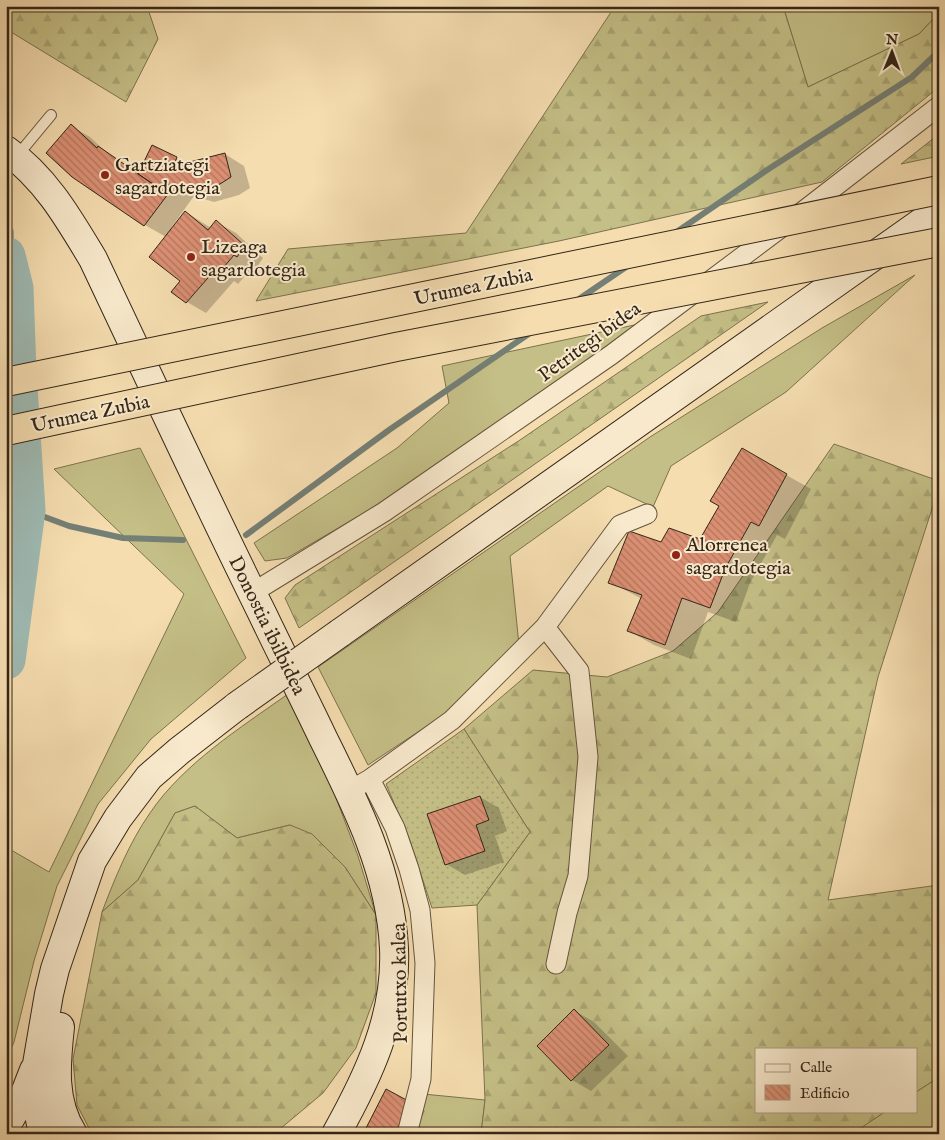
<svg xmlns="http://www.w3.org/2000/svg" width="945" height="1140" font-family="'IM FELL English',serif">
<defs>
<pattern id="forest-firs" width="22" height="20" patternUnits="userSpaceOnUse" patternTransform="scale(1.25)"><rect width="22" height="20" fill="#c4bf86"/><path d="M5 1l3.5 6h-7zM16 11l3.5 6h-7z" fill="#a9a473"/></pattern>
<pattern id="garden-dots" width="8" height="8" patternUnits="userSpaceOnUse" patternTransform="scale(1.25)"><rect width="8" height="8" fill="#c4bf86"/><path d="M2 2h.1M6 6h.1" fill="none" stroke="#a9a473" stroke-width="1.8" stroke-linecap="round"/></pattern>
<pattern id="building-back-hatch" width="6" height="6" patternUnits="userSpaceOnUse" patternTransform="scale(1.25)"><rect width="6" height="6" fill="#db8f73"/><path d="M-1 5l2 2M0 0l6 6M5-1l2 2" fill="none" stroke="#b2755d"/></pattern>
</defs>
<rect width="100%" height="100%" fill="#f5ddb0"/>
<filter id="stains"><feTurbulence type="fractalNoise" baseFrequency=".004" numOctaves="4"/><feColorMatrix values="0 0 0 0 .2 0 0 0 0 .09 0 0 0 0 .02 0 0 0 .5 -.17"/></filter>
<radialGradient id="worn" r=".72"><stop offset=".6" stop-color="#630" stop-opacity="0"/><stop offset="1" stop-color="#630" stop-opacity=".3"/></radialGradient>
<path fill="#c4bf86" stroke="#7c724e" d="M783,6H939V13L919,34L808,87Z
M915,275L786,392L671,466L653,507L608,486L510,556L519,645L442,716L368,765L318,667L650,437L822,328Z
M639,324L542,394L381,503L287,558L265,561L254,543L397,448L449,403L442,366Z
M140,448L246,658L151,739L98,804L57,886L34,961L14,1042L6,1062V847L49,872L184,594L54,469Z
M288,694L333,790L358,856L376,915L345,867L290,825L237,838L195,806L175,813L138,880L102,912C115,878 129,843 150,813C183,764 240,728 288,694Z
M939,1077V1134H868L860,1128L886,1111H916V1092Z
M423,1094L485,1100L481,1134H414Z"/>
<path fill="url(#forest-firs)" stroke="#7c724e" d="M6,6H147L158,39L126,102L6,29Z
M615,6H783L808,87L919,34L939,13V87L822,182L559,241L256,301L288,249L466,233Z
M939,134V156L901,164Z
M768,302L299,628L285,598L295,585L520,440L701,316Z
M834,444L939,481V487L878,677L828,900L939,885V1077L916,1092V1049H756V1111H886L861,1128L868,1134H481L485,1100L477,905L530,832L464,729L533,670L607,677L673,651L718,612Z
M195,806L237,838L290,825L312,834L345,867L376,915V993L356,1048L323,1093L274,1134H92L77,1105L73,1059L102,912L138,880L175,813Z"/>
<path fill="url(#garden-dots)" stroke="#7c724e" d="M464,729L530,832L477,905L432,908L410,841L386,784Z"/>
<path fill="#9ebab3" stroke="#747f75" d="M6,221L13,230L14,292L6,280Z"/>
<path fill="#0003" d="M71,126L90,137L107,153L140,174L153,147L187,164L225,154L244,166L250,188L239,195L214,202L194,196L171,228L172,229L186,212L211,228L216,222L236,233L263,258L257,267L254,266L238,284L234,281L206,313L187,302L182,281L166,237L145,225L73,176Z
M742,450L811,489L785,539L777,535L750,583L736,622L708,612L691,659L654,645L629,631L642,599L610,582L662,544L700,541L721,506Z
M480,797L499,808L507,831L495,836L504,862L465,875L446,864Z
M575,1011L594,1022L628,1056L591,1091L572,1080Z
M412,1104L425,1111L413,1134H369Z"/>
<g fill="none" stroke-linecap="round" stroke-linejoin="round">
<path stroke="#697065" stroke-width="1" d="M6,229L8,233L9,276L6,278"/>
<path stroke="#747f75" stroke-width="6" d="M675,233L767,170L912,77L939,51
M576,301L629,265
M26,510L69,526L123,538L183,540
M246,535L389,430L533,331"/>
<path stroke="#9ebab3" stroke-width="39" d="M6,256L14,288L17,372L26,510L6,660"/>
</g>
<path fill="url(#building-back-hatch)" stroke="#342617" d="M71,124L97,148L98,146L163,191L166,184L174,186L144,226L72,177L46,153Z
M152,145L177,157L175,162L188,167L186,163L225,153L231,177L220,184L193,192L166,184L163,191L138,174Z
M185,211L208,230L216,220L245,246L237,257L234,255L218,274L214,271L186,303L171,292L180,281L149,257Z
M742,448L787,474L759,526L751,522L725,569L710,608L682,598L665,645L627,631L642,595L608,583L629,531L661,542L669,528L700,539L719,506L710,501Z
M480,796L489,820L476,825L485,851L445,865L427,814Z
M574,1009L609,1045L571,1081L537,1046Z
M386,1089L412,1103L396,1134H367L364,1132Z"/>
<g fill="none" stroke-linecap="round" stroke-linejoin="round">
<g stroke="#64543d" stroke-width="12">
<path id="service" d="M17,156L51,115"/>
</g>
<g stroke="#64543d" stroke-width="21">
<path id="minor" d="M252,593L384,512L611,355L806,209L939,106
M545,627L579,671L588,757L578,876L567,913L556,964
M370,779L395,828L409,869L420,910L425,963L421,1079L407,1134
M349,791L370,779L452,720L545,627L620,525L647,514"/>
</g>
<g stroke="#342617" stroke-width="30">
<path id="secondary" d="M6,150C45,177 69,219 93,259C149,377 204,496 262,613C282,655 303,696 323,738C356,804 391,874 394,949C397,1016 368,1077 336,1134
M340,633L939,210
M60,1027C56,1064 52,1101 73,1134
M6,1126L25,1093L34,1070
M43,1134L38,1110L36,1088L37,1064L49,994L55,969L92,861L118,818L149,777L179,751L237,706"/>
</g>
<use href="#service" stroke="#f8e9cc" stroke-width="10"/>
<use href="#minor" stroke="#f8e9cc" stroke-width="19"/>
<use href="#secondary" stroke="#f8e9cc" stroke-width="28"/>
<g stroke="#342617" stroke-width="30" stroke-linecap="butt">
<path id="secondary-bridge" d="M237,706L340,633"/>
</g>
<g stroke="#342617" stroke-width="30" stroke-linecap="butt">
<path id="motorway-bridge" d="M6,382L939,190
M6,431L396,347L939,242"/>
</g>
<use href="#secondary-bridge" stroke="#f8e9cc" stroke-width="28"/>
<use href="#motorway-bridge" stroke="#f5ddb0" stroke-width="28"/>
</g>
<g fill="#8f2418" stroke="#f8e9cc" stroke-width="2">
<circle cx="105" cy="175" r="5"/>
<circle cx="191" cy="257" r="5"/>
<circle cx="676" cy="555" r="5"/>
</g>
<g text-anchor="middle" stroke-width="4" stroke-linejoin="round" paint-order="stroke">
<g font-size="20" fill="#342617" stroke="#f8e9cc" text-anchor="start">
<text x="115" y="171">Gartziategi<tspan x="115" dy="23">sagardotegia</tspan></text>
<text x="201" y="253">Lizeaga<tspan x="201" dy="23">sagardotegia</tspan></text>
<text x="686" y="551">Alorrenea<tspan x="686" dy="23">sagardotegia</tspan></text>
</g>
<g font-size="20" fill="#342617" stroke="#f8e9cc">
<text transform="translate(473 286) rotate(-12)" y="7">Urumea Zubia</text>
<text transform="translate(589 341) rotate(-36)" y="7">Petritegi bidea</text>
<text transform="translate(90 413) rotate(-12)" y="7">Urumea Zubia</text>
<text transform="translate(268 625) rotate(64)" y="7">Donostia ibilbidea</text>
<text transform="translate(399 983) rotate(-91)" y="7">Portutxo kalea</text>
</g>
</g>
<rect width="945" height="1140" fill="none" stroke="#f5ddb0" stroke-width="25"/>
<rect x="8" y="8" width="930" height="1125" fill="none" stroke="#342617" stroke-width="2.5"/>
<rect x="12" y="12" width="920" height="1115" fill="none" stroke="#342617"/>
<rect x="755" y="1048" width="162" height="65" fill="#f8e9cc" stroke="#aa9b84"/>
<rect x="765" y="1064" width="25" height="8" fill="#f8e9cc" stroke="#aa9b84"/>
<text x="800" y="1072" font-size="15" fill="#342617">Calle</text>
<rect x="765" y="1085" width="25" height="15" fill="url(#building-back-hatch)" stroke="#aa9b84"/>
<text x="800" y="1098" font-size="15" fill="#342617">Edificio</text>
<g transform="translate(892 52) rotate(1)" stroke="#f8e9cc" stroke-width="4" paint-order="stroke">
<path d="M0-4L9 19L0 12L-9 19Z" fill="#342617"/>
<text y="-8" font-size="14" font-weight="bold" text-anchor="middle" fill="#342617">N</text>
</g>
<rect width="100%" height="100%" filter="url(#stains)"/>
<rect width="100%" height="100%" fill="url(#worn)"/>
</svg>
